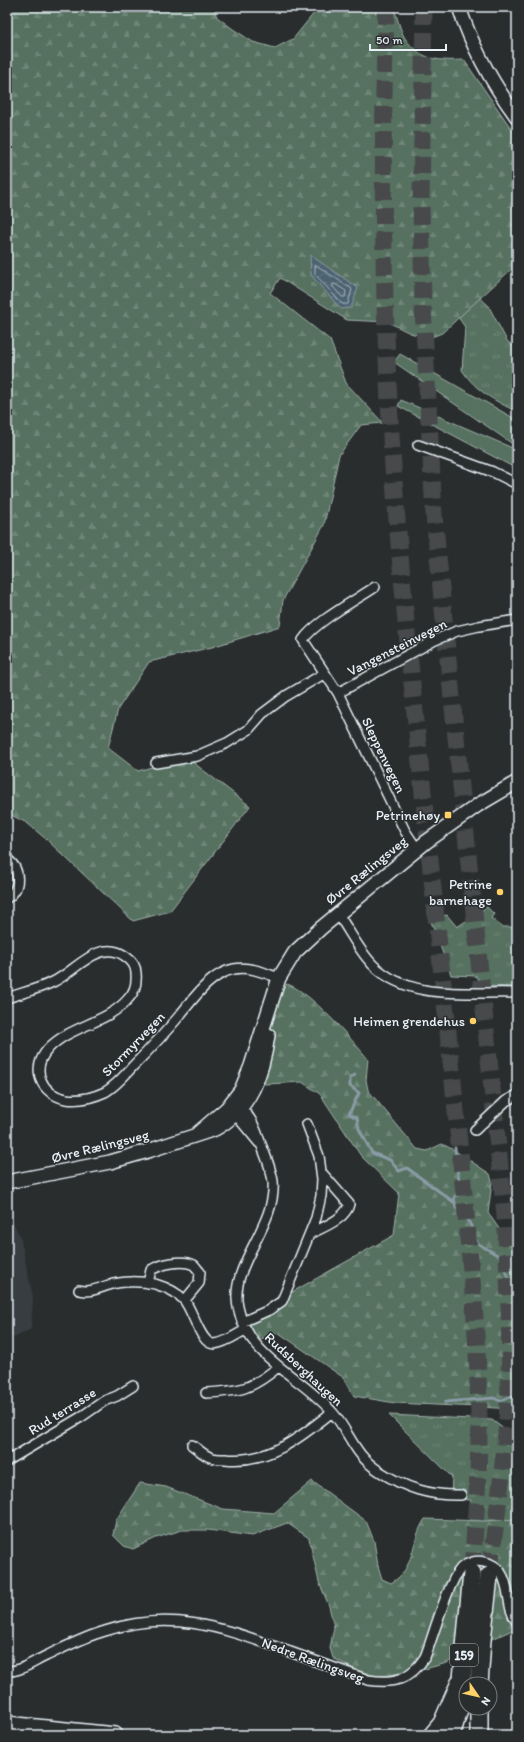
<svg xmlns="http://www.w3.org/2000/svg" width="524" height="1742" font-family="Itim,sans-serif">
<defs>
<pattern id="grass-tufts" width="24" height="20" patternUnits="userSpaceOnUse"><rect width="24" height="20" fill="#56715f"/><path d="M3 7l-1-3M5 7V3M7 7l1-3M15 17l-1-3M17 17v-4M19 17l1-3" fill="none" stroke="#6e8677"/></pattern>
<pattern id="forest-firs" width="22" height="20" patternUnits="userSpaceOnUse"><rect width="22" height="20" fill="#56715f"/><path d="M5 1l3.5 6h-7zM16 11l3.5 6h-7z" fill="#6e8677"/></pattern>
<pattern id="water-waves" width="16" height="10" patternUnits="userSpaceOnUse"><rect width="16" height="10" fill="#4b626f"/><path d="M0 5q4-4 8 0t8 0" fill="none" stroke="#657984"/></pattern>
</defs>
<rect width="100%" height="100%" fill="#2a2d2e"/>
<filter id="ink" filterUnits="userSpaceOnUse"><feTurbulence type="fractalNoise" baseFrequency=".025" numOctaves="2"/><feDisplacementMap in="SourceGraphic" scale="8" xChannelSelector="R" yChannelSelector="G"/><feConvolveMatrix kernelMatrix="1 2 1 2 8 2 1 2 1" color-interpolation-filters="sRGB"/></filter>
<g filter="url(#ink)">
<path fill="#383c42" d="M7,1211L20,1236L33,1297L31,1329L16,1337L7,1338Z"/>
<path fill="url(#grass-tufts)" stroke="#9fb1ac" d="M442,265L488,305L507,341L517,349V412C494,400 477,392 462,370L465,327L430,277Z
M487,907L494,914L491,918L502,927H511L517,931V987L484,986L476,976L451,975L430,919L447,915L457,927Z
M389,1415L492,1420L517,1439V1544L469,1528L471,1500L451,1499L452,1477Z"/>
<path fill="url(#forest-firs)" stroke="#9fb1ac" d="M7,7H213L217,17L233,29L253,42L275,48L293,39L319,7H390L394,9C398,19 401,34 407,41C423,61 440,61 464,60L517,137V264L442,333L429,338L410,333L388,322L347,320L280,278L270,293L330,340L346,383L383,423L361,425L339,455L324,525L283,600L280,626L212,647L149,662L118,709L108,748L138,771L186,757L250,806L170,911L133,921L47,840L27,823L7,813Z
M287,984C310,991 352,1040 368,1059L366,1080L368,1090L417,1149L427,1151L442,1144L454,1150L490,1174L492,1182L488,1213L517,1254V1411L497,1408L395,1403L354,1396L344,1378L279,1333L256,1341L244,1319L394,1235L399,1193L361,1156L320,1094L302,1082L266,1084L249,1081L278,996Z
M312,1481L366,1521L374,1541L378,1566L382,1579L391,1583C416,1569 410,1541 425,1519L484,1521L517,1519V1628L465,1651L447,1663L417,1671L373,1677L374,1676L354,1669L333,1658L330,1648L334,1627L329,1606L319,1582L309,1538L287,1523L252,1536L208,1530H182L156,1538L133,1549L124,1546L113,1535L116,1520L140,1483L166,1487L223,1509L274,1513Z"/>
<path fill="#56715f" stroke="#9fb1ac" d="M400,354L517,420V447L394,362Z
M401,400L517,450V469L398,406Z"/>
<path fill="url(#water-waves)" stroke="#8a9ba6" d="M310,255L358,288L351,308L341,309L311,275Z"/>
<g fill="none" stroke-linecap="round" stroke-linejoin="round">
<path stroke="#a9b8c1" stroke-width="1" d="M316,265L352,289L348,304H342L315,274V267Z
M333,284H335L346,291L345,297H342L333,287Z"/>
<path stroke="#8a9ba6" stroke-width="3" d="M355,1075L350,1078V1086L359,1093L349,1114L357,1118L359,1129L372,1153L390,1160L399,1171L407,1168L455,1203
M455,1148L460,1190L454,1198L456,1208L470,1223L477,1243L499,1256L517,1298
M445,1402L494,1398L500,1401L517,1394"/>
<path stroke="#464a4c" stroke-width="17" stroke-dasharray="17 8" stroke-linecap="butt" d="M386,7C382,144 382,282 390,419C397,541 410,662 422,783C440,957 459,1130 474,1304C477,1346 479,1387 479,1429C479,1477 475,1525 472,1573
M424,7L421,202L423,307L434,515L445,630L505,1215C508,1271 511,1327 509,1383C507,1447 497,1512 489,1576"/>
<g stroke="#e8f1f8" stroke-width="12">
<path id="street" d="M418,445L493,472L517,484
M375,587C356,600 315,622 303,640L338,693L405,831L417,849
M338,693L435,640L457,631L479,626L517,620
M156,763L197,756L227,743L248,730L262,714L286,696L325,673
M7,859C21,869 21,889 7,898
M338,914C349,930 359,951 373,965C411,1002 469,991 517,993
M7,998C22,993 38,989 53,982C76,971 99,938 125,956C131,960 136,966 136,973C137,983 135,992 128,999C108,1023 69,1026 48,1049C30,1069 41,1094 66,1099C79,1101 94,1097 105,1092C116,1086 126,1074 134,1065C150,1049 165,1033 180,1015C194,998 211,973 234,969C250,966 265,973 279,978
M236,1105C251,1114 255,1128 261,1144C266,1157 271,1168 273,1181C277,1227 229,1264 238,1307C248,1359 302,1376 333,1413C350,1433 354,1455 379,1471C405,1488 430,1496 461,1495
M234,1108L235,1114L259,1143
M475,1130L506,1101L517,1095
M310,1234C323,1227 346,1219 349,1204L321,1172
M148,1283L151,1270C161,1264 182,1259 194,1265C196,1267 198,1270 200,1272L199,1283L185,1300
M79,1290C90,1293 99,1288 109,1285C122,1281 141,1281 155,1284C165,1287 177,1292 184,1300C193,1310 200,1344 214,1344C225,1343 236,1335 245,1330
M242,1322L269,1310L282,1301L316,1218L321,1196L322,1179L319,1156L307,1124
M206,1393C240,1391 251,1390 278,1367
M192,1445C198,1449 204,1455 210,1457C214,1459 221,1459 225,1459C268,1464 301,1437 332,1412
M7,1461L81,1417L104,1401L117,1396L133,1386
M7,1671C20,1672 35,1661 46,1656C65,1647 84,1637 105,1631C169,1610 218,1626 279,1648C309,1659 338,1669 368,1680C394,1684 410,1680 425,1657C433,1637 448,1582 461,1568C467,1563 476,1560 484,1562C490,1563 498,1567 501,1573C511,1588 506,1608 517,1622"/>
</g>
<g stroke="#e8f1f8" stroke-width="16">
<path id="secondary" d="M459,7C472,47 492,83 517,117
M198,1133L227,1108L241,1090L251,1066L279,978L295,952L321,928L426,842L478,805L517,782
M7,1182L110,1162L148,1151L215,1129C251,1109 263,1073 268,1035"/>
</g>
<g stroke="#e8f1f8" stroke-width="18">
<path id="primary" d="M7,1724L115,1735
M431,1735L441,1723L459,1682"/>
</g>
<g stroke="#e8f1f8" stroke-width="20">
<path id="highway" d="M479,1684L482,1640L489,1576
M479,1708V1735
M451,1735L459,1710L472,1573"/>
</g>
<use href="#street" stroke="#2a2d2e" stroke-width="9"/>
<use href="#secondary" stroke="#2a2d2e" stroke-width="13"/>
<use href="#primary" stroke="#2a2d2e" stroke-width="15"/>
<use href="#highway" stroke="#2a2d2e" stroke-width="17"/>
</g>
</g>
<g fill="#ffd166" stroke="#2a2d2e" stroke-width="1.5">
<rect x="444" y="811" width="8" height="8" rx="2"/>
<circle cx="500" cy="892" r="4"/>
<circle cx="473" cy="1021" r="4"/>
</g>
<g text-anchor="middle" stroke-width="3" stroke-linejoin="round" paint-order="stroke">
<rect fill="#2a2d2e" stroke="#afb6bb" stroke-width="1" x="450" y="1644" width="28" height="22" rx="3"/>
<g font-size="13" font-weight="bold" fill="#e8f1f8">
<text x="464" y="1660">159</text>
</g>
<g font-size="14" fill="#e8f1f8" stroke="#2a2d2e">
<text transform="translate(397 647) rotate(-27)" y="5">Vangensteinvegen</text>
<text transform="translate(384 755) rotate(64)" y="5">Sleppenvegen</text>
<text transform="translate(366 870) rotate(-39)" y="5">Øvre Rælingsveg</text>
<text transform="translate(133 1044) rotate(-46)" y="5">Stormyrvegen</text>
<text transform="translate(100 1146) rotate(-14)" y="5">Øvre Rælingsveg</text>
<text transform="translate(304 1369) rotate(43)" y="5">Rudsberghaugen</text>
<text transform="translate(62 1411) rotate(-32)" y="5">Rud terrasse</text>
<text transform="translate(313 1660) rotate(20)" y="5">Nedre Rælingsveg</text>
</g>
<g font-size="14" fill="#e8f1f8" stroke="#2a2d2e" text-anchor="end">
<text x="440" y="820">Petrinehøy</text>
<text x="492" y="889">Petrine<tspan x="492" dy="16">barnehage</tspan></text>
<text x="465" y="1026">Heimen grendehus</text>
</g>
</g>
<rect width="524" height="1742" fill="none" stroke="#2a2d2e" stroke-width="24"/>
<rect x="12" y="12" width="500" height="1718" fill="none" stroke="#e8f1f8" stroke-width="1.5" filter="url(#ink)"/>
<g transform="translate(478 1696) rotate(124)"><circle r="19" fill="#2a2d2e" stroke="#767b7f"/>
<path d="M0-3L7 15L0 10L-7 15Z" fill="#ffd166"/>
<text y="-6" font-size="11" font-weight="bold" text-anchor="middle" fill="#e8f1f8">N</text>
</g>
<path d="M370 44v6h76v-6" fill="none" stroke="#e8f1f8" stroke-width="2"/>
<text x="376" y="44" font-size="12" fill="#e8f1f8" stroke="#2a2d2e" stroke-width="3" paint-order="stroke">50 m</text>
</svg>
